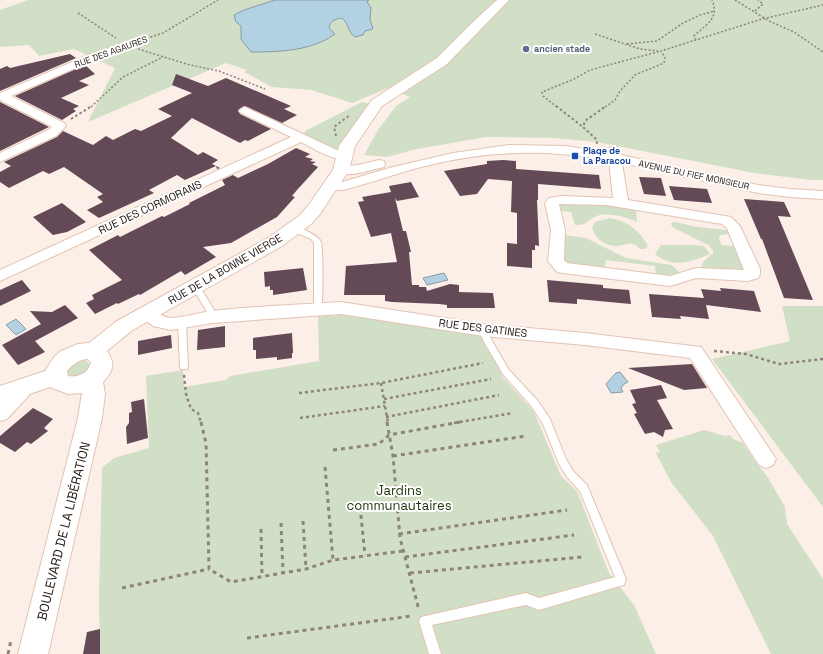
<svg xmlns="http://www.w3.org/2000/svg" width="823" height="654" font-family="'Space Grotesk',sans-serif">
<rect width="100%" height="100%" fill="#fcefe8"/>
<path fill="#d1dfc7" d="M28,0H823V180H811L754,173L597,142L554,138L486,137L417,149L387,157L364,155L378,130L396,106L410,97L388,88L352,103L311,90L272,87L244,72L247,70L226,63L88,122L115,68L74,49L39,56L29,45L0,47V10Z
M362,102L370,104L338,148C327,151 313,140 304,134L305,131Z
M561,204H601L636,210L637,222C626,217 609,212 597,216C586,220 588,226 575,225L571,212L561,211L560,205Z
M610,218C628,221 640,231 648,246L645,249H640C631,239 626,246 617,246C605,246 595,239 592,227L595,222Z
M675,222L697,227L727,230L729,234L720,235L719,239L722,245L734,246L743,269L701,268L703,262L713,253V250L708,245L672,227L671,223Z
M565,235L586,238L626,258L672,265L680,273L668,275L656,274L655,266L606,260L605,267L568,264L565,260Z
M661,245H694L704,246L710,254C691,262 672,269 655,254Z
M782,306H823V507L712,359L790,341Z
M347,315L480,336L487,345L503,377L534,412L561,476L577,491L609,573L634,605L656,654H100L99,599L102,468L114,458L149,448L146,376L183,370L184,387L226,380L230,376L319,361L318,316Z
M81,360L88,362L90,368L85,374L69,379L63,370Z
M704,430L725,436L730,435L733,439L743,443L752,457L767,476L785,507L787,524L823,579V654H771L713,536L671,482L656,453L660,452L656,445Z"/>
<path fill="#b2d2e4" stroke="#889ba6" d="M275,0H369L367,2L371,8L370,19L373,29L365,31L363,35L355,37C347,31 349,24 342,18C335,19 330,21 329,28L335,34C312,51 279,52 251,52L241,39V26L236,22L234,15L244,10Z
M444,273L448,280L427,285L423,278Z
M16,319L26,329L16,335L6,325Z
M620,372L628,382L624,384L621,388L623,392L611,393L606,384L616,373Z"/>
<path fill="#644957" d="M70,54L76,58L0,91V69L7,66L10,68Z
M85,65L95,74L79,81L89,85L61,98L79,106L73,109L76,111L62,120L15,96Z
M176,74L208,86L226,78L291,106L284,109L297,115L282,123L244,106L238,110L240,114L271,129L248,141L245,140L240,143L192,118L171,138L198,155L203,152L218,160L212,164L220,168L217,169L216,166L185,180L177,175L149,190L154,193L99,218L87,210L103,202L97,197L103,194L64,167L49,174L43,171L9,188L0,182V172L11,166L4,162L57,137L63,131L93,145L106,136L113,140L135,129L141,131L172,116L158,109L192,93L172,85Z
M0,102L49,127L0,151Z
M296,148L310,154L305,157L313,159L310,161L316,162L312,164L318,167L297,190L292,196L295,197L277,217L231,243L203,247L216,257L185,275L181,271L140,295L139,294L118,304L117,303L95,314L86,303L94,299L92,295L122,280L89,250L118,235L120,237L162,216L164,217L190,204L189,203L225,185L222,180L233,175L238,178L268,164Z
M503,160L516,161V169L599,175L601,189L538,184V200H537L539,246L535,245V250H532V268L507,266V243L517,244V213L511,212L512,181L488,179L477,194L460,196L444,171L487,164V161Z
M639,177L661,178L666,196L644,194Z
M411,182L419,197L397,201L395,198L403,231H406L411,252H409L412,285H419V287H426L427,291L450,284L459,285V292L493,293L495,308H447V305L439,304L392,302L385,301V295H344L346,266L397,262L391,233L371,237L358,202L364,201L362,197L391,192L389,186Z
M669,186L707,189L712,203L674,200Z
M744,199L784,202L791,217L778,216L813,300L784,298L762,239H761Z
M62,203L86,222L67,232L53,235L33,217Z
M303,268L307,290L273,295V290H270V286L265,287L264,272Z
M22,280L31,291L0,306V290Z
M547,280L603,285V288L629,290L631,304L577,299V304L549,302Z
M720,288L754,291L761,312L706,305L709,319L680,316L681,319L652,317L649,294L704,298L701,289L721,291Z
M65,305L78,318L35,341L45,352L18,365L2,345L41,324L30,311L52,312Z
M225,326V347L197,350L198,330Z
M292,333L293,353H292V358L277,360V357L256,359V350H253V338Z
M171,335L172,348L138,355V341Z
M692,364L707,388L684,390L628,368Z
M661,385L667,398L657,400L673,429L665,430L663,437L654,432L645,434L634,414L637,413L632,404L636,403L630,390Z
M144,399L148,438L127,444L126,427L129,423V413L132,412L131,402Z
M33,408L53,419L44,428L48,431L31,444L27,442L15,452L0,443V436Z
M100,629V654H83L87,632Z"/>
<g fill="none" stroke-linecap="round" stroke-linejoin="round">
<g stroke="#e2c3b3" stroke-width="2">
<path id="service" d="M292,227C299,226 318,235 321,242C323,248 323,305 321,311L318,312L314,309V243L311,239L292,231L291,229Z
M195,283L198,284L214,310L216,317L215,319L212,320L209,319L206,310L191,286Z
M182,320L186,323L188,367L187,369H181L180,367L178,323Z
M483,327L486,328L492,341L509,370L538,401L550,419L566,459L573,471L587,485L626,579L624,585L620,586L539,610L526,605L432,625L441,654H429L419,621L421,617L526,593L539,598L615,577L580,491L567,477L559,464L543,424L532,407L503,374L484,342L479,330Z"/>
</g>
<g stroke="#e2c3b3" stroke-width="2">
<path id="minor" d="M127,42L131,43L132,45L131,47L94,60L11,96L64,123L66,126L56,136L0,162V153L48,130L52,127L0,100V93L86,56Z
M245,107L339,151L349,152L350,155L349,158C333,162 315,149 301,142L0,281V270L291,137L241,113L239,111L241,109Z
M509,145L566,146L608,153L610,147H618L621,155L758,185L790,189L823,191V199L790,197L758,193L622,163L628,200L731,217L740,226L760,269V274L758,278L748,281L696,278L670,286L562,273L557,272L548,261L551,230L545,203L549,198L562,196L613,198L609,161C547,148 486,151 425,166C397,173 371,183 343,190H325L323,187L325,184L342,182L393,167L453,153ZM559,204L606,205L722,224L727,228L744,270L696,268L670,276L567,263L564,260L565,230Z
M379,160L384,161L385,164L384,167C369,170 352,177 336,173L334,170L336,167L358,165Z
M341,302L483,324L585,333L701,347L776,459L773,465L766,468L759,465L690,358L585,345L483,336L341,314L212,323L171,330L153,326L141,317L139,313L141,309C156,304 158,318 172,318C185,317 198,313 212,311C254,306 298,305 341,302Z
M25,380L32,382L34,387L32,392L7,419L0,421V401L18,382Z"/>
</g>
<g stroke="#e2c3b3" stroke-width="2">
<path id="tertiary" d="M497,0H509L447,64L382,106L355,146L349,170L320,214L311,224L282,246L131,331L107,351C116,364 113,371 103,382L105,394L102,418L48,654H18L78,418L82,393L68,394L50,387L0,404V386L45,371L54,357L61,351L78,344L89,343L117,321L268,238L299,216L308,206L333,170L339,146L372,100L437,58L473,22ZM87,359L91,362C89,373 78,378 68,376L67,371C72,365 78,360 87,359Z"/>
</g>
<path stroke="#8f837c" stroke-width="1.5" stroke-dasharray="2 2" stroke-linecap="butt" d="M735,0L769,21L794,32L823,52
M755,11L763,4L758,0
M78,13L116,38
M595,34L640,49L658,51
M696,40L694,36C706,24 720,19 712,0
M139,41L163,33L218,0
M627,44L657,41L683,23L700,15L715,11
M138,49L190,65L219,71L265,89
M91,107L123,77L163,57
M557,107L543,96L542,92L574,79L590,70L661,51
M605,107L615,100L620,91L635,75L664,63L665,58L661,51L762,19L823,5"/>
<path stroke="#8f837c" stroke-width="2" stroke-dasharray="2.5 2.5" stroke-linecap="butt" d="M556,106L583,127
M71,119L92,106
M336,136L334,127L350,115
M597,144L596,139L583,127L585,121L606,106"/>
<path stroke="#8f837c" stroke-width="2.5" stroke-dasharray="3 3" stroke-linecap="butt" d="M714,351L746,354L779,364L823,359
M184,375L186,394L191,409L198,413L201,423
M381,383L388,423
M299,393L381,383L483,363
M384,399L491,379
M386,417L499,395
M300,418L385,406
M454,423L513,413"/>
<path stroke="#8f837c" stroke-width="3" stroke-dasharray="4 4" stroke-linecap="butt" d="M201,422L206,443L209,569L231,582L306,569L333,560L403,551
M387,422L393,456L400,538L419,610
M333,450L379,444L389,435L460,422
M393,456L526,436
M325,467L333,560
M360,507L365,555
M303,521L306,569
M281,523L283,572
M261,529L262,577
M399,534L567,510
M405,557L574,535
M410,573L582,557
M122,588L209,569
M247,638L412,616
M8,654L11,640"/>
<use href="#service" fill="#fff" fill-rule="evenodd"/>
<use href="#minor" fill="#fff" fill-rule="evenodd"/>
<use href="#tertiary" fill="#fff" fill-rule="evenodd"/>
</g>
<circle fill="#5c6f8a" stroke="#fff" stroke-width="1.5" cx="526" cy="49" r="4"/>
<rect fill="#1a4fb4" stroke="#fff" stroke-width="1.5" x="571" y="152" width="8" height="8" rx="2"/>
<g text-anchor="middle" stroke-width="4" stroke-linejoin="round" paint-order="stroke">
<g font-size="9" font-weight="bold" fill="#4e5e75" stroke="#fff" text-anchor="start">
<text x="534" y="52">ancien stade</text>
</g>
<g font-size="9" fill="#251a14" stroke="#fff">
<text transform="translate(111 52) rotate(-20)" y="3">RUE DES AGAURES</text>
<text transform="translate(694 175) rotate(12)" y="3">AVENUE DU FIEF MONSIEUR</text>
</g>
<g font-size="9" font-weight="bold" fill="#164399" stroke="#fff" text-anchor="start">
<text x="583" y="154">Plage de<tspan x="583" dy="10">La Paracou</tspan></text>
</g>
<g font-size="11" fill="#251a14" stroke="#fff">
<text transform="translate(150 207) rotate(-25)" y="4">RUE DES CORMORANS</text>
<text transform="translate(225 269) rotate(-30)" y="4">RUE DE LA BONNE VIERGE</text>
<text transform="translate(483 328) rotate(7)" y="4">RUE DES GATINES</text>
</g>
<g font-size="13" fill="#1e3306" stroke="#fff">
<text x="399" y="495">Jardins<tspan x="399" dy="15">communautaires</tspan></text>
</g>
<g font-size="13" fill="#251a14" stroke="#fff">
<text transform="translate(63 531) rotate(-76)" y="5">BOULEVARD DE LA LIBÉRATION</text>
</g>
</g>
</svg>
